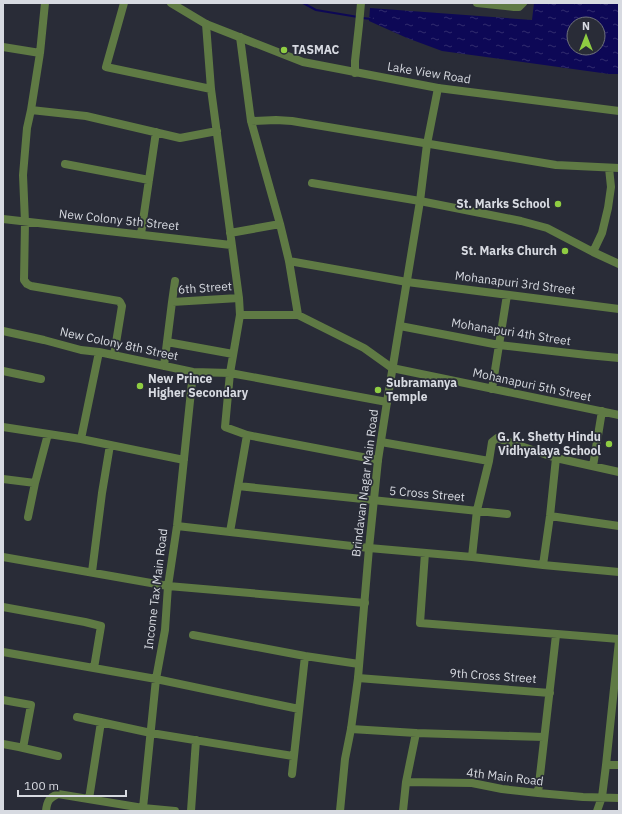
<svg xmlns="http://www.w3.org/2000/svg" width="622" height="814" font-family="'IBM Plex Sans',sans-serif">
<defs>
<pattern id="water-ripples" width="26" height="14" patternUnits="userSpaceOnUse"><rect width="26" height="14" fill="#0d0856"/><path d="M2 4q2-2 4 0t4 0M15 11q2-2 4 0t4 0" fill="none" stroke="#302b6e"/></pattern>
</defs>
<rect width="100%" height="100%" fill="#292c37"/>
<path fill="url(#water-ripples)" fill-rule="evenodd" d="M534,3H619V74H609L442,51L407,38L369,21L370,8L532,20ZM574,24H598V48H574Z"/>
<g fill="none" stroke-linecap="round" stroke-linejoin="round">
<path stroke="#0d0856" stroke-width="2" d="M303,3L316,10L358,17
M362,18L372,19"/>
<path stroke="#5f7a44" stroke-width="8" d="M45,3L40,53L31,110L27,128L23,175L25,222L24,280L27,284L31,286L119,301L120,302L122,306L114,355
M124,3L106,67L211,89
M477,3L514,7H519L523,3
M206,24L211,89L239,298L240,315L230,373L225,427L247,435L378,460
M240,37L251,121L280,224L289,261L298,315L364,348L392,368L619,415
M3,47L40,53
M438,88L619,111
M31,110L86,116L180,138L217,131
M251,121L276,120L292,121L556,165L619,168
M65,164L149,180
M312,183L420,201L521,221L547,228L593,252L619,264
M3,219L231,245
M230,233L280,224
M141,234L156,132
M593,252L602,233L608,208L611,187L609,168
M289,261L407,282L619,309
M172,302L175,281
M240,315H298
M400,326L499,345L587,355L619,358
M3,331L44,340L81,350L99,352L193,372L230,373L387,402
M167,342L233,354
M164,366L172,302L239,298
M3,371L41,379
M492,389L507,295
M3,427L81,439L184,460
M81,439L99,352
M381,442L489,461
M593,466L602,411
M3,479L35,483
M238,486L507,514
M550,516L619,526
M28,517L35,483L48,434
M177,526L369,548L472,557L543,565L619,572
M230,532L247,435
M425,553L420,623L619,639
M3,557L168,586L365,603
M472,557L477,510L489,461L492,442L497,438L556,458L619,472
M543,565L550,516L556,458
M92,572L102,493L110,445
M3,607L85,622L101,626L94,668
M193,635L305,656L359,664
M3,652L156,679L299,709
M358,678L550,693
M3,700L31,705L23,748
M77,717L151,733L293,756
M351,729L416,733L544,737
M3,744L19,747L58,756
M606,765H619
M292,774L305,656
M406,782L472,783L502,789L538,793L583,797L619,798
M538,793L556,635
M89,799L101,722
M143,808L156,679L165,630L168,586L177,526L193,372
M46,811C47,801 49,798 58,794L143,808L175,811
M191,811L196,740
M403,811L406,782L416,733
M597,811L602,797L606,765L619,641"/>
<path stroke="#5f7a44" stroke-width="8" d="M171,3L206,24L303,62L438,88L427,144L420,201L387,402L378,460L369,548L358,678L351,729L345,759L340,811
M355,73V61L359,25L361,3"/>
</g>
<g fill="#8fcd42" stroke="#292c37" stroke-width="1.5">
<circle cx="284" cy="50" r="4"/>
<circle cx="558" cy="204" r="4"/>
<circle cx="565" cy="251" r="4"/>
<circle cx="140" cy="386" r="4"/>
<circle cx="378" cy="390" r="4"/>
<circle cx="609" cy="444" r="4"/>
</g>
<g text-anchor="middle" stroke-width="3.5" stroke-linejoin="round" paint-order="stroke">
<g font-size="12" font-weight="bold" fill="#d7dae1" stroke="#292c37" text-anchor="start">
<text x="292" y="54">TASMAC</text>
<text x="550" y="208" text-anchor="end">St. Marks School</text>
<text x="557" y="255" text-anchor="end">St. Marks Church</text>
<text x="148" y="383">New Prince<tspan x="148" dy="14">Higher Secondary</tspan></text>
<text x="386" y="387">Subramanya<tspan x="386" dy="14">Temple</tspan></text>
<text x="601" y="441" text-anchor="end">G. K. Shetty Hindu<tspan x="601" dy="14">Vidhyalaya School</tspan></text>
</g>
<g font-size="12" fill="#d7dae1" stroke="#292c37">
<text transform="translate(429 73) rotate(9)" y="4">Lake View Road</text>
<text transform="translate(119 220) rotate(6)" y="4">New Colony 5th Street</text>
<text transform="translate(515 283) rotate(7)" y="4">Mohanapuri 3rd Street</text>
<text transform="translate(205 288) rotate(-4)" y="4">6th Street</text>
<text transform="translate(511 332) rotate(9)" y="4">Mohanapuri 4th Street</text>
<text transform="translate(119 344) rotate(12)" y="4">New Colony 8th Street</text>
<text transform="translate(532 385) rotate(12)" y="4">Mohanapuri 5th Street</text>
<text transform="translate(365 483) rotate(-83)" y="4">Brindavan Nagar Main Road</text>
<text transform="translate(427 494) rotate(5)" y="4">5 Cross Street</text>
<text transform="translate(156 589) rotate(-83)" y="4">Income Tax Main Road</text>
<text transform="translate(493 676) rotate(4)" y="4">9th Cross Street</text>
<text transform="translate(505 777) rotate(7)" y="4">4th Main Road</text>
</g>
</g>
<rect width="622" height="814" fill="none" stroke="#d7dae1" stroke-width="8"/>
<g transform="translate(586 36)"><circle r="19" fill="#292c37" stroke="#6f727b"/>
<path d="M0-3L7 15L0 10L-7 15Z" fill="#8fcd42"/>
<text y="-6" font-size="11" font-weight="bold" text-anchor="middle" fill="#d7dae1">N</text>
</g>
<path d="M18 790v6h108v-6" fill="none" stroke="#d7dae1" stroke-width="2"/>
<text x="24" y="790" font-size="12" fill="#d7dae1" stroke="#292c37" stroke-width="3" paint-order="stroke">100 m</text>
</svg>
